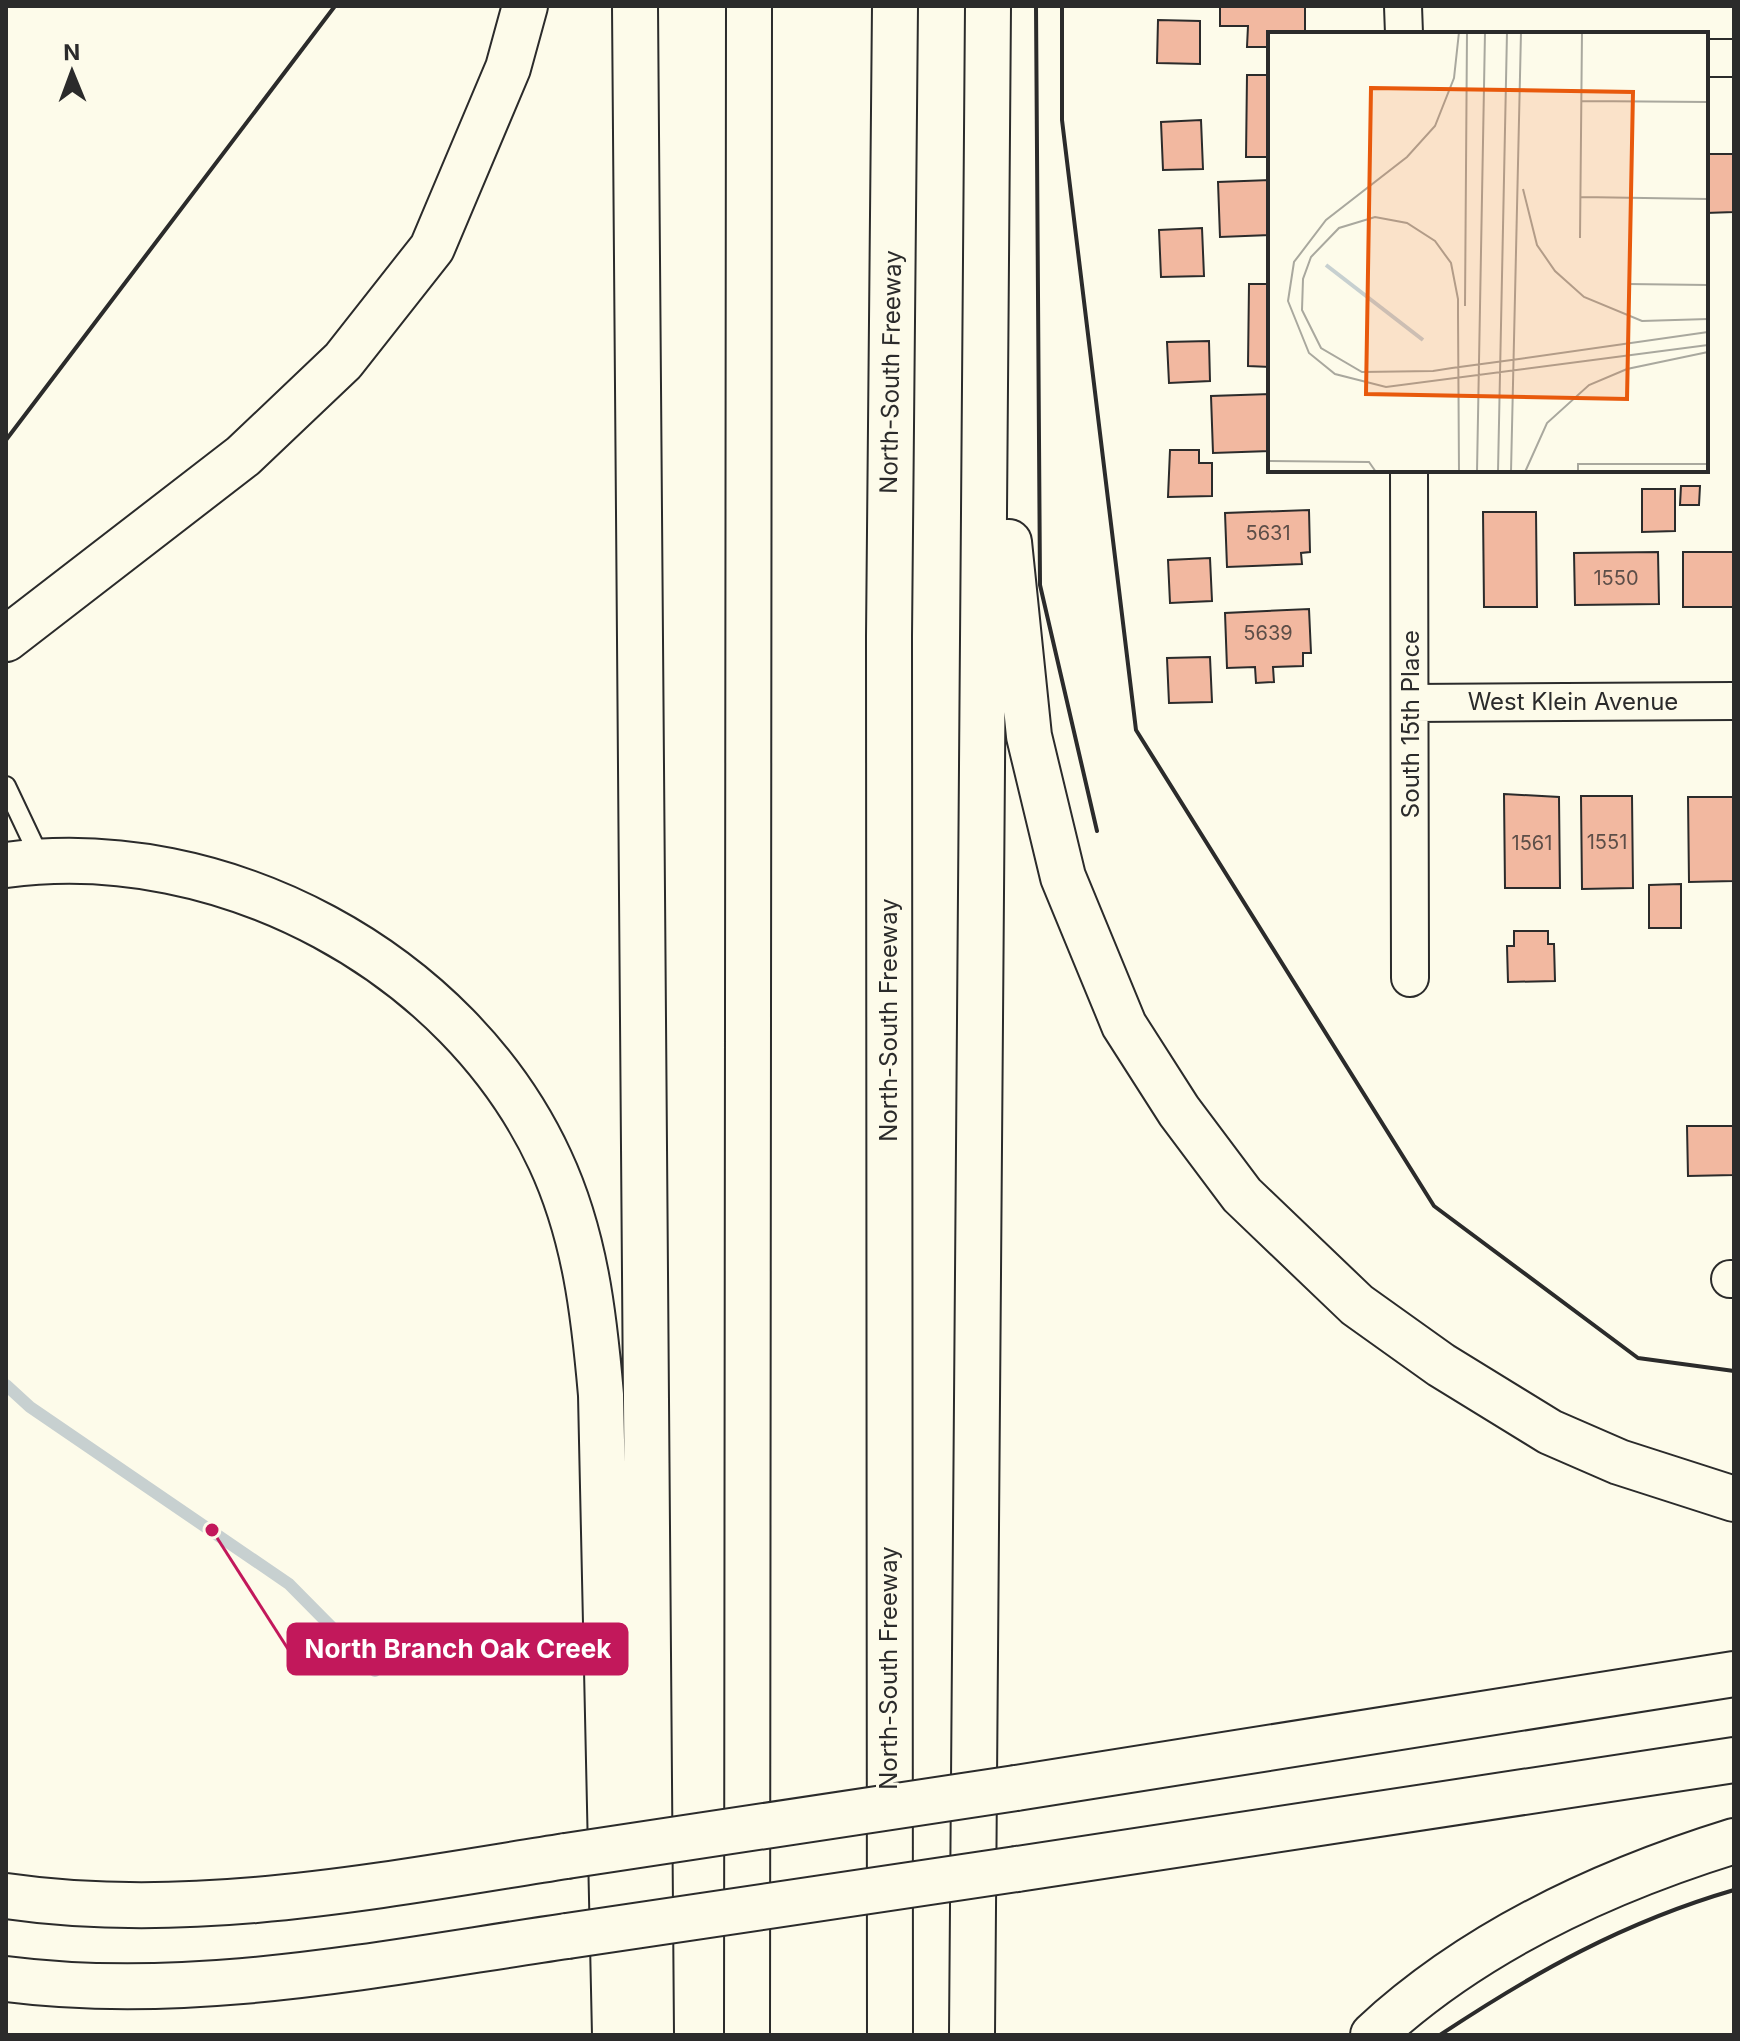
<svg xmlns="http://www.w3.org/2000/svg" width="1740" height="2041" font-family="Inter,sans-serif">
<rect width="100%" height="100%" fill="#fdfbea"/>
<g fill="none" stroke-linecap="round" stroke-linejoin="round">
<path stroke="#c7d0d0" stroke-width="12" d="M6,1385L30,1407L289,1584L375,1671"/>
</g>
<path fill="#f2b8a0" stroke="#2b2b2b" stroke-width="2" d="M1220,6H1305V34H1270V47H1247L1248,26H1220Z
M1158,20L1200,21V64L1157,63Z
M1247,75H1270V157H1246Z
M1201,120L1203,169L1163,170L1161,122Z
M1706,154H1734V212L1706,213Z
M1270,180V235L1220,237L1218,182Z
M1202,228L1204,276L1161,277L1159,230Z
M1249,284H1270V367L1248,366Z
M1209,341L1210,381L1169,383L1167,342Z
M1270,394V451L1213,453L1211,396Z
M1170,450H1199V463H1212V496L1168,497Z
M1681,486H1700L1699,505H1680Z
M1642,489H1675V531L1642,532Z
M1309,510L1310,552L1301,553L1302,564L1227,567L1225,513Z
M1483,512H1536L1537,607H1484Z
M1658,552L1659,604L1575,605L1574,553Z
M1683,552H1734V607H1683Z
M1210,558L1212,601L1170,603L1168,560Z
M1309,609L1311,653H1303V666L1273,667L1274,682L1256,683L1255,667L1227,668L1225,613Z
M1210,657L1212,702L1169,703L1167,658Z
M1504,794L1559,797L1560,888H1505Z
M1581,796H1632L1633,888L1582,889Z
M1688,797H1734V881L1689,882Z
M1681,884V928H1649V885Z
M1514,931H1548V944H1554L1555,981L1508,982L1507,946H1514Z
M1687,1126H1734V1175L1688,1176Z"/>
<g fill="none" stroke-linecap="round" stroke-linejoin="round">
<g stroke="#2b2b2b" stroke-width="22">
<path id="lane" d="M6,786L41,860"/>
</g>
<g stroke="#2b2b2b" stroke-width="40">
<path id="street" d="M1403,6L1404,34
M1706,58H1734
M1409,470L1410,978
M1412,703L1734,701
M1730,1279H1734"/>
</g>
<g stroke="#2b2b2b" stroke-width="48">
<path id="highway" d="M635,6L651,2035
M1009,542L1029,736L1063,877L1124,1025L1179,1111L1242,1195L1357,1305L1441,1365L1550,1432L1619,1462L1734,1499
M6,639L243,456L343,361L432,248L508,68L525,6
M6,865C222,836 458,961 550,1160C585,1235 594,1314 601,1395L615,2035
M1016,1788L1734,1674
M1017,1869L1734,1760
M6,1896C192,1923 382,1885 566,1856
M6,1979C193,2003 382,1963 567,1936
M747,2035L749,6
M890,2035L889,636L895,6
M972,2035L988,6
M1373,2035C1473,1942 1605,1881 1734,1841"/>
</g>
<use href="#lane" stroke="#fdfbea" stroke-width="18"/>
<use href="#street" stroke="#fdfbea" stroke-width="36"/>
<use href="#highway" stroke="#fdfbea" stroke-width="44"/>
<g stroke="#2b2b2b" stroke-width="48" stroke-linecap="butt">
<path id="highway-bridge" d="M566,1856L1016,1788
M567,1936L1017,1869"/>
</g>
<use href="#highway-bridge" stroke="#fdfbea" stroke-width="44"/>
<path stroke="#2b2b2b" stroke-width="4" d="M1036,6L1040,585L1097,831
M1062,6V120L1136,730L1434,1206L1638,1358L1734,1371
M6,440L335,6
M1440,2035C1535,1972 1624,1922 1734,1890"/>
</g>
<g text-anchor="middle" stroke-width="6" stroke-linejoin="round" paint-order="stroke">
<g font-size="20" fill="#5d4e48">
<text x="1268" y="540">5631</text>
<text x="1616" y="585">1550</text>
<text x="1268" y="640">5639</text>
<text x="1607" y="849">1551</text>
<text x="1532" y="850">1561</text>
</g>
<g font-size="24" fill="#2b2b2b" stroke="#fdfbea">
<text transform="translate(891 372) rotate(-89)" y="8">North-South Freeway</text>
<text x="1573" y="710">West Klein Avenue</text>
<text transform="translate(1411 724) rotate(-90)" y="8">South 15th Place</text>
<text transform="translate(889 1020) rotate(-90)" y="8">North-South Freeway</text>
<text transform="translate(889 1668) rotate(-90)" y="8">North-South Freeway</text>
</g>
</g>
<g transform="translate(1268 32)">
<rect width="440" height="440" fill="#fdfbea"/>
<path fill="none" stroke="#c7d0d0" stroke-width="4" d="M58,233L155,308"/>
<path fill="none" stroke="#a9a89e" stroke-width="2" d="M191,0L186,46L167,94L139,125L58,188L26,230L20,269L41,321L67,342L118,355L440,313M314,69L440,70M255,157L269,213L287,239L316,265L374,289L440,287M313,165L440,167M312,206L314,0M360,252L440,253M197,274L199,0M0,429L101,430L108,440M191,440L190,282V267L183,231L167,209L139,191L107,185L71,196L43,225L35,247L34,278L53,316L94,340L165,339L184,336L251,327L440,300M209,440L217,0M230,440L239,0M243,440L253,0M257,440L279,391L321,353L359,337L440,320M310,440V432H440"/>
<path fill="#e8590c" fill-opacity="0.15" stroke="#e8590c" stroke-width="4" d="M103,56L365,60L359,367L98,362Z"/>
<rect width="440" height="440" fill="none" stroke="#2b2b2b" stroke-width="4"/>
</g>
<path fill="none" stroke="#c2185b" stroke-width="3" d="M212 1530L288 1649"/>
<circle fill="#c2185b" stroke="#fdfbea" stroke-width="3" cx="212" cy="1530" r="8"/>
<rect fill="#c2185b" stroke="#c2185b" stroke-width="3" x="288" y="1624" width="339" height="50" rx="8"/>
<g font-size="26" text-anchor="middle" font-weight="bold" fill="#fff">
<text x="458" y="1658">North Branch Oak Creek</text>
</g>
<rect width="1740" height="2041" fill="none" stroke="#2b2b2b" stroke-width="16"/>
<g transform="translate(72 72) rotate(359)" stroke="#fdfbea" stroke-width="6" paint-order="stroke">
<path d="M0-6L14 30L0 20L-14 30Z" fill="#2b2b2b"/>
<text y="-12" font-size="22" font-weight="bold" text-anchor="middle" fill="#2b2b2b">N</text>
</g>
</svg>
